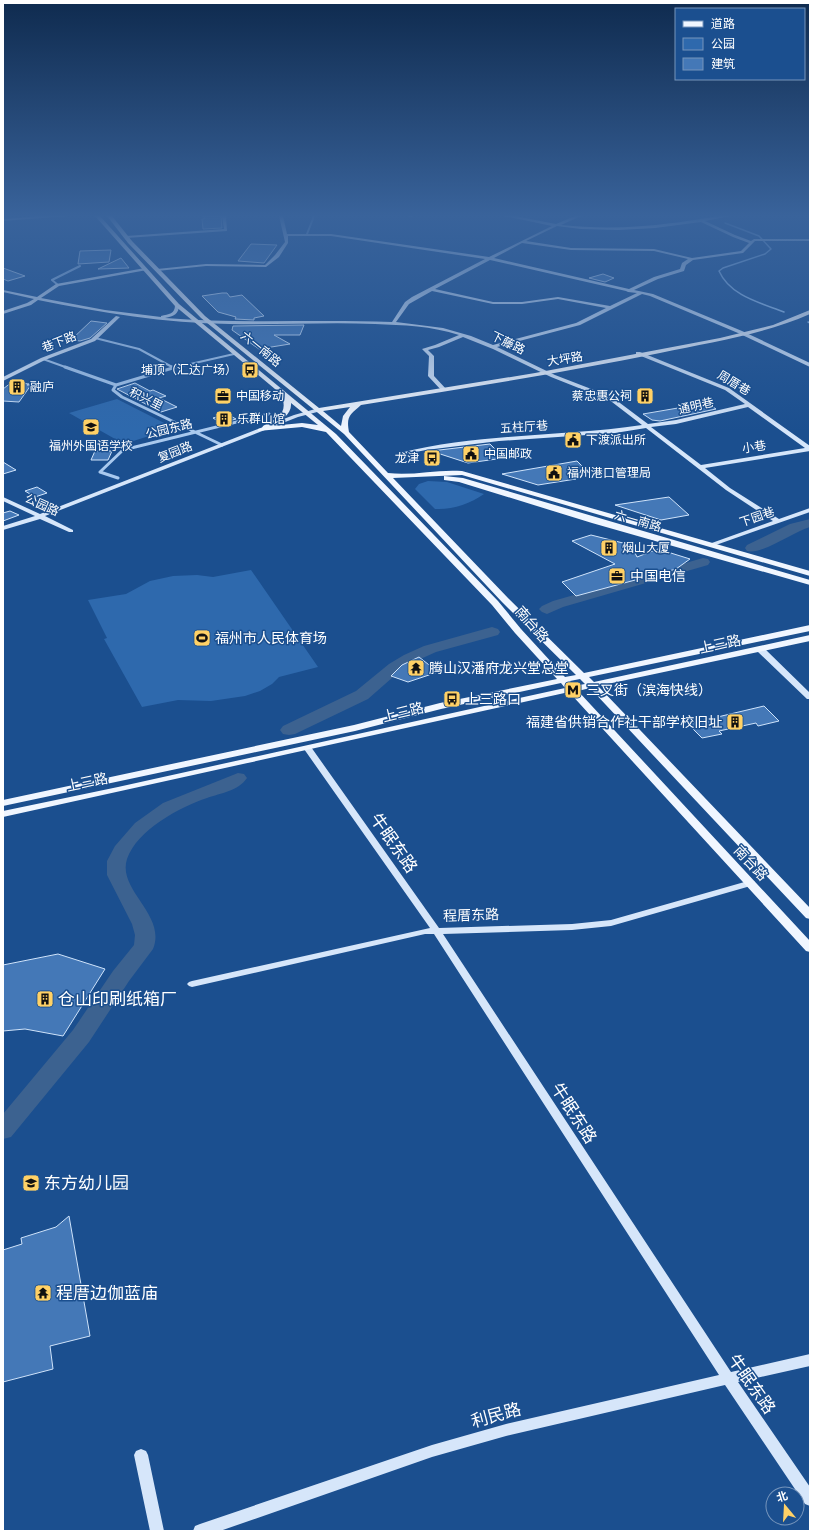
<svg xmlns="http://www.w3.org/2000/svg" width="813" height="1534" font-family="Roboto,'Noto Sans SC',sans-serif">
<rect width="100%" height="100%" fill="#1b4f8f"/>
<path fill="#2e69ad" d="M117,399L174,428L124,444L69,413Z
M428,481L447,482L484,494C470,504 452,510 435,509L415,489L419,484Z
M251,570L318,667L279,677L272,684L260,691L245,696L211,701L178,700L142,707L104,639L107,638L88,600L126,594L150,581L173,576L197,575L213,577Z"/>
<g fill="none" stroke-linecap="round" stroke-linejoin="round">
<path stroke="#9cc4f0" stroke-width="1.5" d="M725,223L759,236L771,249L765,254L723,268L719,271C730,296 761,303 784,312
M808,322L810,323"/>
<path fill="#3c6290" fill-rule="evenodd" d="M810,519V527C793,532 762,555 747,551L745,548L747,545L790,524Z
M703,558L708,559L710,562L708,565L563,607L547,614L542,612L539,609L542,606L553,601Z
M492,627L498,629L500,632L498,635L436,652L416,661L401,670L368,699L295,734L289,735L283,734L280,730L283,726L356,691L389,664L404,655L424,646Z
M238,773L244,774L247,778C238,791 221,793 207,798C180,807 137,830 127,859C117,890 167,915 153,949L129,981L89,1042L11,1137L3,1139V1114L73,1030L113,971L134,945L135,935L132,924L107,875V861L115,846L135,823L163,803Z"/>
</g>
<path fill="#4478b7" stroke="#cfe3fa" d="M204,216H221L222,228L203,229L202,219H204Z
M251,244L277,245L264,263L238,261Z
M111,250L109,262L78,264L80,251Z
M121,258L129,268L98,269Z
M3,268L25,276L8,281L3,279Z
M603,274L614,278L605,282L589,278Z
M222,293H227L230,297L242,295L264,316L254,318V320L235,319L236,317L218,312L202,296Z
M91,321L107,323L90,338L80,341L71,340Z
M304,325L300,335H274L290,344L259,349L232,330L233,326Z
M12,382L29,384L27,385H31L19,402L3,401V389Z
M135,383L150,391L153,390L166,396L159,398L177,407L161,412L117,389Z
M707,403L716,409L660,421L652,420L643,414Z
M227,414L236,419L221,423L213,418Z
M490,444L504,458L468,463L431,451Z
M95,451H112L108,460H91Z
M577,461L590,474L573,477L576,479L538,485L502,474Z
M3,462L16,470L3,474Z
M37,487L47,493L35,497L25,491Z
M669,497L689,515L661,520L615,505Z
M10,511L19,515L3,521V513Z
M591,535L631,545L637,557L658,549L690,559L676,569L576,596L562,582L615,564L572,541Z
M419,657L438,672L408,682L391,676L402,665Z
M764,706L779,721L758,726L756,723L719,731L722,734L702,738L688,724Z
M58,954L105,969L63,1036L25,1029L3,1031V965Z
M69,1216L90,1336L50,1346L53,1369L3,1382V1250L22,1244L21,1238L56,1227Z"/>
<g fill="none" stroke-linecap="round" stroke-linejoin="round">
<path stroke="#a9c9ee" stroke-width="2" d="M307,234L314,216
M58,285L52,280L80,266
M95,338L139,349L174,368
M43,359L68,368
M173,368L234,354"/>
<path stroke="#a9c9ee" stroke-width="3" d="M65,367L116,385
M172,367L174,368
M116,385L113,390L122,397L222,445
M116,385L176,367
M118,478L100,472L123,450L269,414"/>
<path fill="#d6e6fa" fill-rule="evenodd" d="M43,216H68L3,221V219Z
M222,216H226L227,231L126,238L124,237L126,236L224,229Z
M279,216H283L287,234H331L489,257L552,226L504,216H515L556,224L575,216H581L561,225C598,229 635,228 672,223C692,221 711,216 731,216L705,221L735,235L751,241L754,239H810V241H755L743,253L693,260L686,265L684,271L658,279L634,290L653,294L742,331L810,363V367L738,333L650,296L642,294L580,325L497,347L555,375L599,392L616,400L648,424L676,420L745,404L725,390L636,354V352H640L729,388L810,446V451L705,468L730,488L779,519L810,508V512L713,546H709V544L773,521L726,490L646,428L615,433L499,441L426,450L400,455V453C479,433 562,437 642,425L612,402L604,398L551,377L493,349L463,337L439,347L428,350L434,356V376L447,390L442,391L428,376L429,356L422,349L435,345L459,335C432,326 403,325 375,324C327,322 278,325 230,324C165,323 102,313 38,300L31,305L3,314V311L27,303L34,299L3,292V290L37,297L56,284L145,268L147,269V270L59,286L41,298L105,310L161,317V316C169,314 175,314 175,305L177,304L179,305C179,314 174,316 165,318C241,324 316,319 392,322L405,302L412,297L485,259L331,236H288V243L279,257L266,267L206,266L157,271L155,270L157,269L206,264L265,265L275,255L285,242ZM701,222L733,237L749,243L741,251L692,258L654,249L571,248L526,241L557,226L581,229L618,230L655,228ZM522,243L571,250L654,251L688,259L682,263L680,269L654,277L629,289L494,258ZM490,260L626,291L628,292L637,293L610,306L558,297L522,302H493L435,289ZM432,291L493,304H522L558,299L606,308L576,323L493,345L471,336L443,328L396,322L409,304ZM748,407L805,448L701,465L651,427L676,424Z
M408,216H413L411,217Z
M116,316L120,317L95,341L45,360L3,381V377L41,358L91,339Z
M319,408L321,409V411L298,417L45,516L73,530V532H69L40,519L3,530V526L35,516L3,501V497L40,514L294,415Z
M758,648H764L810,693V699H807L758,652L757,650Z
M305,747H311L439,928L572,924L611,920L748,881H754L755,883L754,885L611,926L572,930L443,934L731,1372L810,1354V1366L738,1382L810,1487V1506L805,1504L725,1385L506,1436L432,1457L220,1531H193L195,1526L200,1524L432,1445L506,1424L719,1375L434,934H425L192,987L189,986L187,984L189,982L192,981L430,928L304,749Z
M141,1449L146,1451L148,1455L164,1531H150L134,1455L136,1451Z"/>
<path fill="#f0f6ff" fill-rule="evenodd" d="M95,216H100L179,304L336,434L498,601L521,629L565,677L576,675L502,602L344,434L201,318L128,243L107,216H112L132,241L205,316L319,408L535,373L720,338L773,325L810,310V314C762,335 711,342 660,353C561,373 461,389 361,405C350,415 346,416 349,432L388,473C413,476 437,469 462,471L810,571V576L462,475L393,478L508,598L584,673L810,625V631L589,677L594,682L810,635V641L598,686L810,908V919L806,918L590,688L578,691L810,941V952L806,951L569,692L3,817V811L118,787L565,688L561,683L441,709L355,731L3,806V800L354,725L440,703L557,679L515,633L492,605L326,432L302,427L258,431V429L262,428L263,426C278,417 289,414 281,394L175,306ZM291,403L318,425L302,423L271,426C281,421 292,414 291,403ZM350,407L343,416L341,426L323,411ZM580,679L585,684L574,686L570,681Z
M444,476L463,478L810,580V585L592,523L459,482L444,480Z"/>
</g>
<linearGradient id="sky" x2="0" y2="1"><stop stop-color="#0f2b4f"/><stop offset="0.5" stop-color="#39639b"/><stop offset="1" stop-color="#39639b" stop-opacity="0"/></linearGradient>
<rect width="813" height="431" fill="url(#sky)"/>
<defs>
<g id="bus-square" transform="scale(0.9)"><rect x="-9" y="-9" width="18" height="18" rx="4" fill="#ffd166" stroke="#1b4f8f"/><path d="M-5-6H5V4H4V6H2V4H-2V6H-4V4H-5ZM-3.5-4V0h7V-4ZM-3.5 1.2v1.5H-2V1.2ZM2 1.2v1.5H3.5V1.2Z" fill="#111"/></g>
<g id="building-square" transform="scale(0.9)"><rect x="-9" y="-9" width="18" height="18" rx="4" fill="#ffd166" stroke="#1b4f8f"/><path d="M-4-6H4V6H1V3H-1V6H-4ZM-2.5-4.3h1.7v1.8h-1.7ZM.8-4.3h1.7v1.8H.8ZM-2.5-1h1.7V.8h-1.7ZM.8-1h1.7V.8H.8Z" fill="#111"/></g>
<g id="office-square" transform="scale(0.9)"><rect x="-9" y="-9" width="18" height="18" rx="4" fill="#ffd166" stroke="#1b4f8f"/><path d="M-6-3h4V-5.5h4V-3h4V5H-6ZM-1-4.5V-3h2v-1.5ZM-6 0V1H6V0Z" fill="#111"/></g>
<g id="school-square" transform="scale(0.9)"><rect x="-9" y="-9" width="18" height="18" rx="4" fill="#ffd166" stroke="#1b4f8f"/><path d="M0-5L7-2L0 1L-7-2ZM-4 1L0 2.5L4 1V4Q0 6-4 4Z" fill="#111"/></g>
<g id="civic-square" transform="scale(0.9)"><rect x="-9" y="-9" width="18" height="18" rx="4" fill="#ffd166" stroke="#1b4f8f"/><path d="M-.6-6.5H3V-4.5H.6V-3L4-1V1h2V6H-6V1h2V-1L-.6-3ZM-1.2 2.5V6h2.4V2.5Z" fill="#111"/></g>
<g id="stadium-square" transform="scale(0.9)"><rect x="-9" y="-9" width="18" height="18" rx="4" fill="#ffd166" stroke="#1b4f8f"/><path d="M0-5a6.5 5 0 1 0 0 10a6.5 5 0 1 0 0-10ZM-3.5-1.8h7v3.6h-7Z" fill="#111"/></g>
<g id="temple-square" transform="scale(0.9)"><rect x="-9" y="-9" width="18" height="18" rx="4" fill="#ffd166" stroke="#1b4f8f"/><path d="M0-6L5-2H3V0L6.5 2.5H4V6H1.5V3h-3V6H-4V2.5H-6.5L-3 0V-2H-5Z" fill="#111"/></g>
<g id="metro-square" transform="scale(0.9)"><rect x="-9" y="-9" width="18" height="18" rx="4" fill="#ffd166" stroke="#1b4f8f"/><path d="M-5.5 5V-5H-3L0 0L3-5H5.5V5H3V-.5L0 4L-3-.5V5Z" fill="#111"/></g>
</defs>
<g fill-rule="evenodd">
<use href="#bus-square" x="250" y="370"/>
<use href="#building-square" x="17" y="387"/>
<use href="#office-square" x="223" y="396"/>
<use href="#building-square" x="645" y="396"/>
<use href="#building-square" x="224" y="419"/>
<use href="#school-square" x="91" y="427"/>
<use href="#civic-square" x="573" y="440"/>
<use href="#civic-square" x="471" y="454"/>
<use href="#bus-square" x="432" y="458"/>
<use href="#civic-square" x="554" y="473"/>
<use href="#building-square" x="609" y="548"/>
<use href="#office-square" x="617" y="576"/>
<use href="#stadium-square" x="202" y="638"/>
<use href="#temple-square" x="416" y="668"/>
<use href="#metro-square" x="573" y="690"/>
<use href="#bus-square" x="452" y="699"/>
<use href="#building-square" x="735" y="722"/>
<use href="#building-square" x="45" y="999"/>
<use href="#school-square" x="31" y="1183"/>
<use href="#temple-square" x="43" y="1293"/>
</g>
<g text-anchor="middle" stroke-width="3" stroke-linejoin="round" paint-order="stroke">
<g font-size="12" fill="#fff" stroke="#1b4f8f">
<text transform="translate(59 342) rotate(-21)" y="4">巷下路</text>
<text transform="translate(508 343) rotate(26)" y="4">下藤路</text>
<text transform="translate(261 349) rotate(39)" y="4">六一南路</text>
<text transform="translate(565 359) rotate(-9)" y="4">大坪路</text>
<text transform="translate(734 383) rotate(31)" y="4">周厝巷</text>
<text transform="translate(146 399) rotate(27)" y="4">积兴里</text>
<text transform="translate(696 406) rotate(-13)" y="4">通明巷</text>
<text transform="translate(524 427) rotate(-4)" y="4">五柱厅巷</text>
<text transform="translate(169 429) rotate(-14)" y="4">公园东路</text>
<text transform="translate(754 447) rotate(-9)" y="4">小巷</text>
<text transform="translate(175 452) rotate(-21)" y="4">复园路</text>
<text transform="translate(42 505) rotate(24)" y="4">公园路</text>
<text transform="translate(757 517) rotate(-19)" y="4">下园巷</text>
<text transform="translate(638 521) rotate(16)" y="4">六一南路</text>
</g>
<g font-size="12" fill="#fff" stroke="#1b4f8f" text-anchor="start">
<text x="237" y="374" text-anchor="end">埔顶（汇达广场）</text>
<text x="30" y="391">融庐</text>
<text x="236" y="400">中国移动</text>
<text x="632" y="400" text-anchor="end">蔡忠惠公祠</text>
<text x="237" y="423">乐群山馆</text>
<text x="586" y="444">下渡派出所</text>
<text x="91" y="450" text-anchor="middle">福州外国语学校</text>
<text x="484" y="458">中国邮政</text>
<text x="419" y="462" text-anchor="end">龙津</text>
<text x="567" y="477">福州港口管理局</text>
<text x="622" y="552">烟山大厦</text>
</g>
<g font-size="14" fill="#fff" stroke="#1b4f8f" text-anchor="start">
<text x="630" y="581">中国电信</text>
<text x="215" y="643">福州市人民体育场</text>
<text x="429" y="673">腾山汉潘府龙兴堂总堂</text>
<text x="586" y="695">三叉街（滨海快线）</text>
<text x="465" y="704">上三路口</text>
<text x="722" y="727" text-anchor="end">福建省供销合作社干部学校旧址</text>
</g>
<g font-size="14" fill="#fff" stroke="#1b4f8f">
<text transform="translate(532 624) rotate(49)" y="5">南台路</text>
<text transform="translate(720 644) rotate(-12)" y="5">上三路</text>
<text transform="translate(403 712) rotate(-14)" y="5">上三路</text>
<text transform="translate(87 782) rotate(-12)" y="5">上三路</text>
<text transform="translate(751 863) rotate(47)" y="5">南台路</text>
<text transform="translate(471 915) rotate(-2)" y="5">程厝东路</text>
</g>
<g font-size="17" fill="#fff" stroke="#1b4f8f">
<text transform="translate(394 843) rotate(55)" y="6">牛眠东路</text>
<text transform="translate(574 1113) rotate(57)" y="6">牛眠东路</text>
<text transform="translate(752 1384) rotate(55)" y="6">牛眠东路</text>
<text transform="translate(496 1415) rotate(-15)" y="6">利民路</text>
</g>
<g font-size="17" fill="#fff" stroke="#1b4f8f" text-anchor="start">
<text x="58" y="1005">仓山印刷纸箱厂</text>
<text x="44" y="1189">东方幼儿园</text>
<text x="56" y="1299">程厝边伽蓝庙</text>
</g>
</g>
<rect width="813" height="1534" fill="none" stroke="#ffffff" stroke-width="8"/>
<rect x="675" y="8" width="130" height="72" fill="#1b4f8f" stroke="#7695bc"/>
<rect x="683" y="21" width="20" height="6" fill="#f0f6ff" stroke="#7695bc"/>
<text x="711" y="28" font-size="12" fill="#ffffff">道路</text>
<rect x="683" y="38" width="20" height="12" fill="#2e69ad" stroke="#7695bc"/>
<text x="711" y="48" font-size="12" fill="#ffffff">公园</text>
<rect x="683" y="58" width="20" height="12" fill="#4478b7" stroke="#7695bc"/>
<text x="711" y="68" font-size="12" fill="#ffffff">建筑</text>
<g transform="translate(785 1506) rotate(342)"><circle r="19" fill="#1b4f8f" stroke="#7695bc"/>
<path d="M0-3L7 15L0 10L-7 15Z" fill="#ffd166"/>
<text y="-6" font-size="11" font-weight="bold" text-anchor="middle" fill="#ffffff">北</text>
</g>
</svg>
